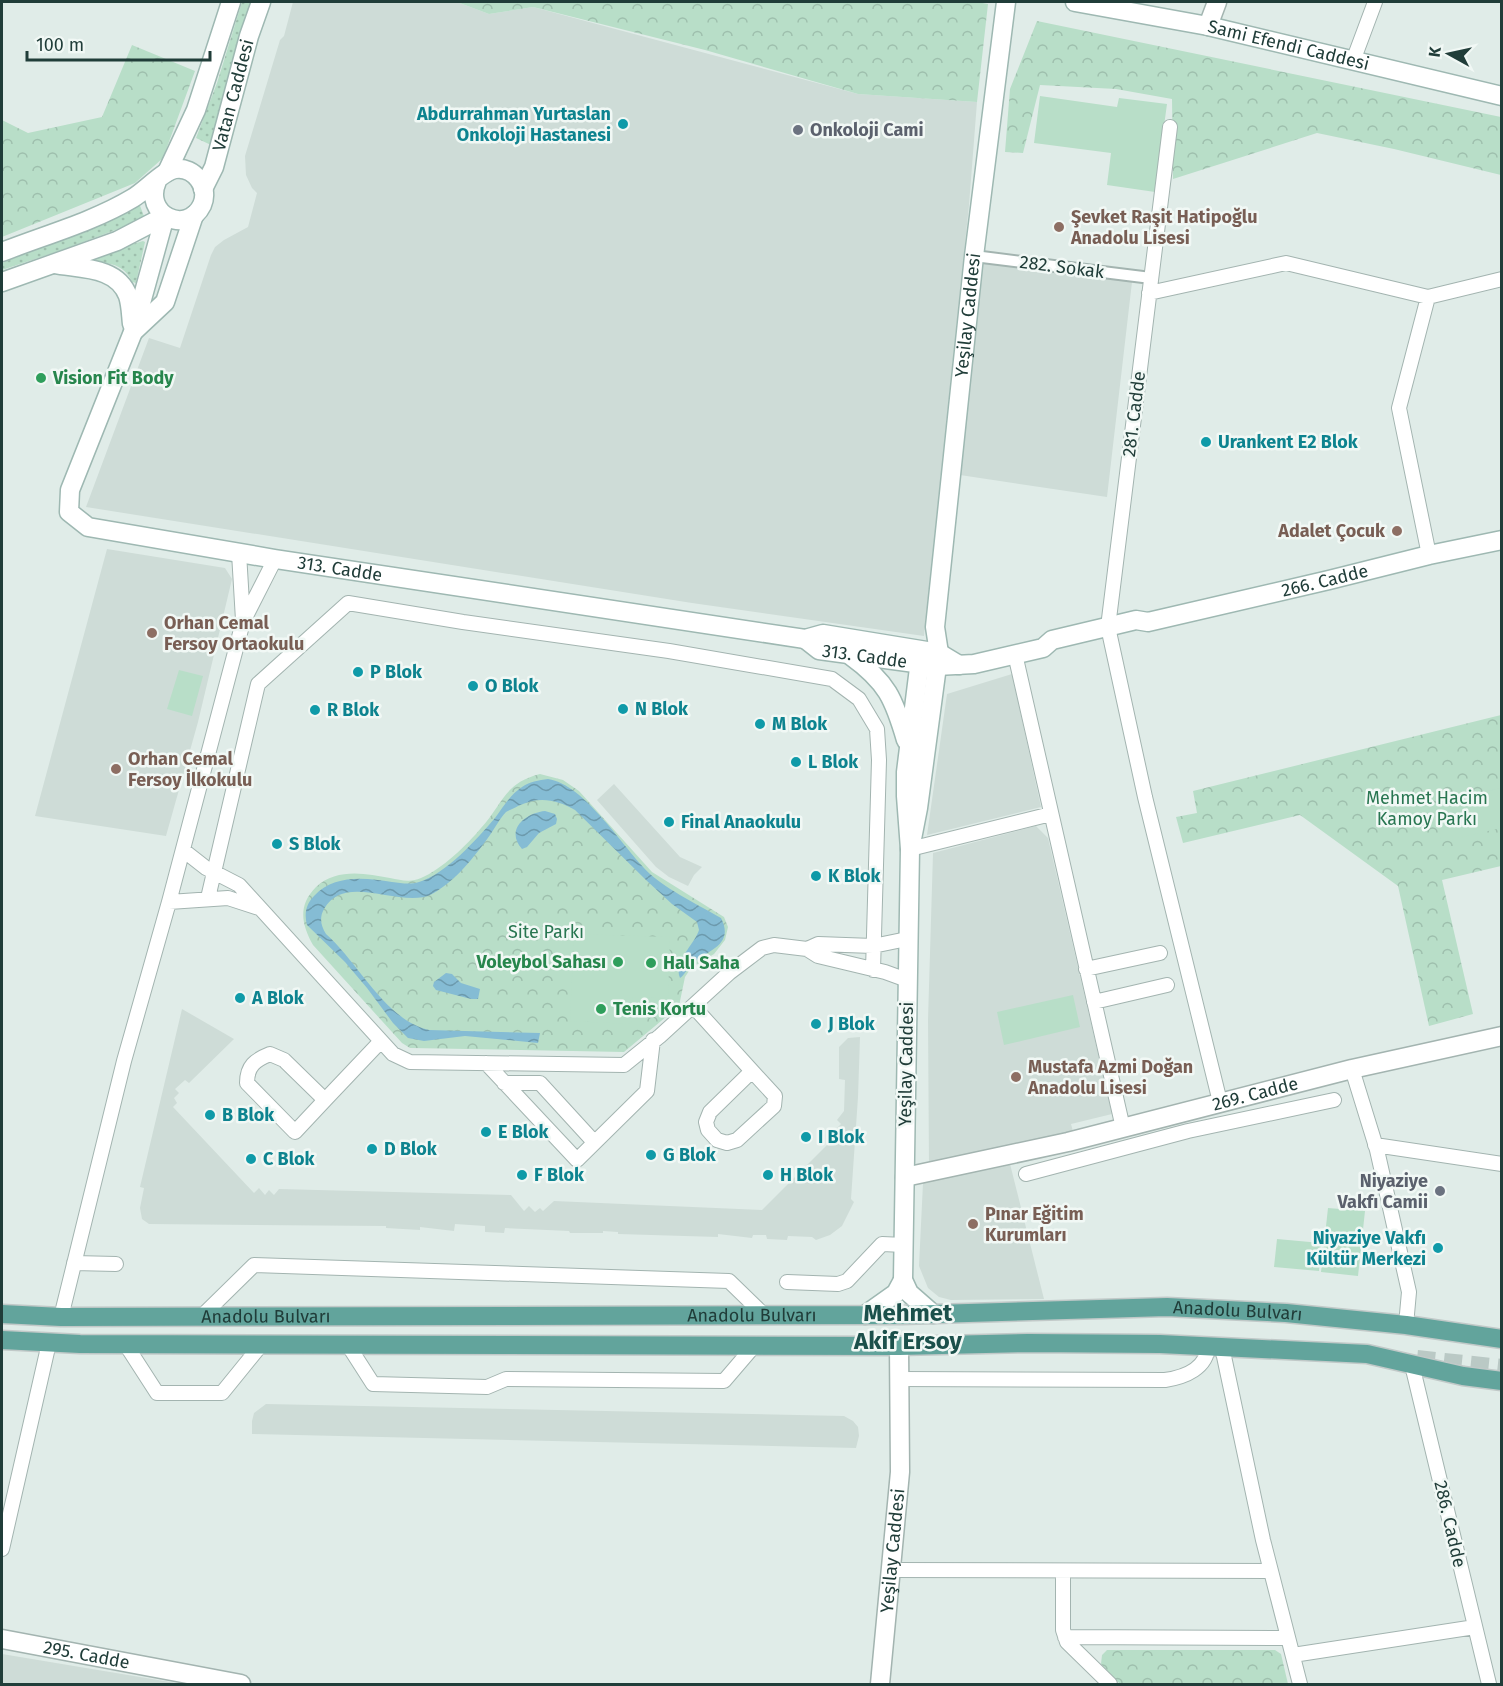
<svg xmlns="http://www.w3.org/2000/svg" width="1503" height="1686" font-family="'Fira Sans',sans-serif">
<defs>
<pattern id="grass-dots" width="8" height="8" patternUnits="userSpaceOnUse" patternTransform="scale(1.5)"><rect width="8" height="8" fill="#b8dec8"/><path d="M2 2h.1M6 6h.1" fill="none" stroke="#9ebfad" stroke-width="1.8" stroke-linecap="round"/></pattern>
<pattern id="park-crowns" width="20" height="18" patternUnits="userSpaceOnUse" patternTransform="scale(1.5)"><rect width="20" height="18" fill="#b8dec8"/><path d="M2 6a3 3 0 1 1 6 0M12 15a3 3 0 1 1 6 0" fill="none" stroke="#9ebfad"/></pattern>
<pattern id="water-waves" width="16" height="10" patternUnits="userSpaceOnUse" patternTransform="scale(1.5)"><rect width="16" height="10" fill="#85bcd4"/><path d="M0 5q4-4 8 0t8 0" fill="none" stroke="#6c9aad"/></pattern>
</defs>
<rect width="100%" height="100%" fill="#e0ece8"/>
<path fill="#cedcd7" d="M293,2H457L489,14L533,7L858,94L977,102L969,205L924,636L692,603L86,507L149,338L180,348L211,255L215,247L224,240L248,227L257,193L252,188L246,175L245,156L280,40L284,36Z
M980,261L1132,282L1107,497L960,475Z
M107,549L225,568L232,579L198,722L166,836L35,816Z
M1012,674L1041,807L927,835L947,694Z
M614,784L680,857L702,867L694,875L688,886L669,877L656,867L597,800Z
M1036,826L1048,838L1112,1114L1071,1124L1074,1135L929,1167L928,1020L933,853Z
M182,1009L234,1039L189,1083L185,1080L175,1089L179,1093L174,1098L177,1103L173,1107L254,1193L259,1188L265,1195L269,1190L274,1195L279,1189L511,1195L524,1211L529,1206L535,1212L540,1208L543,1211L554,1201L762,1210L839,1133L836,1129L841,1124L837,1120L844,1111L845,1080L839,1079V1047L848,1038L860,1037L858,1097L851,1199L854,1202L842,1226L830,1235L816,1240L812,1237L788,1236L787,1240L767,1239L766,1235H753L752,1238L718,1234V1237L618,1234V1232L603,1231V1233H570L569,1231L505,1228L504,1233L485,1232V1226L455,1224L454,1231L420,1227V1230L386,1228V1226L149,1224L142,1219L140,1208L144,1188L140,1187Z
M1009,1160L1044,1299L951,1300L939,1297L928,1288L919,1266L923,1183Z
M266,1404L844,1416L853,1421L858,1427L859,1436L856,1448L252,1434V1421L254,1413Z
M2,1654L182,1684H2Z"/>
<path fill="url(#grass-dots)" d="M242,2H253L211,145L196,138L217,83Z
M139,203L145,219L59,251L2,270V263L102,223Z
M143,241L145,242L136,283L132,282C122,258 96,263 74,261Z"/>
<path fill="url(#park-crowns)" d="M457,2H977L988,4L977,102L858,94L705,50L533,7L489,14Z
M1037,21L1501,117V175L1394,149L1317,133L1173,179L1172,99L1116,89L1040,85L1023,153L1005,152L1010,89Z
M132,45L195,71L163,158L135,183L2,237V120L28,133L102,117Z
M1501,715V866L1442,880L1473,1014L1429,1026L1398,886L1300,815L1183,843L1176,817L1197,813L1193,791Z
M540,774L563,780L579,791L652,872L724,917L728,927L725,940L714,954L691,968L685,977L679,1006L624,1052L410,1048L402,1043L313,945C302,925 297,906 316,887C336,868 365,873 390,878C401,880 410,883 421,878C441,870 468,844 481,828C503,804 504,783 540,774Z
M1107,1650H1275L1281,1654L1288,1684H1120L1101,1664L1102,1655Z"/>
<path fill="#b8dec8" d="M1040,96L1117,107L1119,98L1167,104L1155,192L1107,185L1111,153L1034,143Z
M179,670L203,676L192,716L167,709Z
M1501,788V828L1441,842L1433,804Z
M574,934L670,937L668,998L633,997L631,1024L570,1021Z
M1073,995L1080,1027L1004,1045L997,1012Z
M1328,1208L1365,1211L1358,1276L1321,1272Z
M1277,1239L1321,1243L1319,1271L1274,1267Z"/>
<path fill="url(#water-waves)" d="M548,779C586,785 622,847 650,874C668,890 700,906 721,918C735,946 707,950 692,964C687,968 685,975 680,978C673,962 694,945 699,930L697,922L672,904L646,880L575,810C556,799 538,796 518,806C515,808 509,810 506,812C500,818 495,828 490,835C475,856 456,881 432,894C402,910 345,871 324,909C319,918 321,926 326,934C359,963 385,1020 429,1030L540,1033L538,1043L465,1036L424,1041L408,1038L393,1023L367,988L345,962L307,925C304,914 306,904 314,896C335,874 365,878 392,882C401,883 410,885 419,882C446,874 477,839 495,818C503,807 510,795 522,787C529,782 539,780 548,779Z
M545,811L555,814L557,819L556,824L539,833L527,847L522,849C505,830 525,813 545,811Z
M446,973L452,974L461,983L480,989L478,999H471L436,990L433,986L434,982Z"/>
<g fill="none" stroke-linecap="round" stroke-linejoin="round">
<path stroke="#bac9c5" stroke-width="18" stroke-dasharray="18 9" stroke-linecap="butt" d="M1417,1359L1502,1368"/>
<g stroke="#a3b4b0" stroke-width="14">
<path id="pedestrian" d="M974,256L1151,278"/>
</g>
<g stroke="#a3b4b0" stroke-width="16">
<path id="minor" d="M1353,61L1375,2
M1170,127L1108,627L1145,797L1220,1102
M1149,293L1286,263L1428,297L1399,408L1429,555
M1428,297L1502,279
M239,553L243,620
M1015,654L1123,1128
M910,849L1051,814
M183,850L206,868L239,885L393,1054L410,1062L624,1065L660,1036L729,973L762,948L774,945L807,949L818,956L885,972L907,980
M208,898L258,684L348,603L463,622L669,651L832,679L859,699L877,729L879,760L873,970
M169,902L228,898L259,908
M807,949L818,944L873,946L907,939
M1086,969L1160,953
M1094,1002L1167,985
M693,1006L752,1071L710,1112L706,1122L708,1130L717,1140L727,1143L737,1140L774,1106L775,1096L752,1071
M486,1063L577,1160L647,1091L653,1040
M1352,1069L1377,1150L1409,1292L1406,1325
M504,1083H540L594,1142
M325,1100L295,1132L247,1083C247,1066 255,1060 270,1054L284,1060L325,1100L381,1041
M1375,1145L1502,1164
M1026,1174L1188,1131L1334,1100
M74,1263L116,1264
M787,1282L838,1284L847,1281L882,1244L904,1245
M61,1317L124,1061L169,902L243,622L275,559
M201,1317L254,1265L729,1281L765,1316
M126,1345L157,1393H222L261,1345
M348,1345L373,1384L487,1387L506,1379L724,1381L754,1346
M1222,1347L1263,1540L1300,1684
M1412,1365L1489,1684
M899,1379L1165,1380C1185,1377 1207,1368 1208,1346
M2,1549L49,1343
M890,1570L1271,1571
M1063,1571V1630L1067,1642L1110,1684
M1065,1637L1288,1638
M1293,1655L1475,1627"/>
</g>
<g stroke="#a3b4b0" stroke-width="21">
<g id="tertiary">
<path d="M1208,26L1217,2"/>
<path id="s1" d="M905,1177L1068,1142L1352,1069L1502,1036"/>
<path id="s2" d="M2,1639L241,1684"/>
<path id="s3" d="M880,1684L900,1472L899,1346"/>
</g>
</g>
<g stroke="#9eb8b2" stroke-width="21">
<g id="secondary">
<path id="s4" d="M1075,2L1208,26L1502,96"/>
<path d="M167,172L196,110L231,2"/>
<path id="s5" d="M203,189L214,167L249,36L261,2"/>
<path id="s6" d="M165,216L133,332L70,490L69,512L88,527L275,559L805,639L823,634L939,653L959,665"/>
<path d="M2,252C45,235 93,222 133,198C145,191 163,171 175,169C194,166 210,187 202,205C187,236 142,215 157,181"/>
<path d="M54,264C80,269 117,266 128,296C131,305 131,316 132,324"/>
<path d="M2,282L117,241L165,216"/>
<path d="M133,332L165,302L194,215"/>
<path id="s7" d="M805,639L819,650L937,666L974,664L1043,648L1052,640L1136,620L1148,622L1329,580L1429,555L1502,540"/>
<path d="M921,652L906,772V796L910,849L903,1280L909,1293L933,1314"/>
<path d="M851,656C887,682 894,699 906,740"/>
<path id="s8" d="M910,849L918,808L937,666L939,653L935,627L974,256L1006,2"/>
<path d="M865,1315L896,1293L903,1280"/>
</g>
</g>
<g stroke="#c1c9c8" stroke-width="21">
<g id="primary">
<path id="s9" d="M2,1314L61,1317L902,1315L1167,1307L1286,1313L1406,1325L1502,1339"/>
<path d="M2,1340L80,1344L899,1346L1028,1343L1160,1344L1367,1354L1463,1376L1502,1381"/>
</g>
</g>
<use href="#pedestrian" stroke="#fff" stroke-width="10"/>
<use href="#minor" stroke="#fff" stroke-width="14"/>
<use href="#tertiary" stroke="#fff" stroke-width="18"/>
<use href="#secondary" stroke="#fff" stroke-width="18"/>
<use href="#primary" stroke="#62a49c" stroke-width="18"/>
</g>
<g fill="#0f9aa8" stroke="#f1f8f5" stroke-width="2">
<circle cx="623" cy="124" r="6"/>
<circle cx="1206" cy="442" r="6"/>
<circle cx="358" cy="672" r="6"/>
<circle cx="473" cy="686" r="6"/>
<circle cx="623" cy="709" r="6"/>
<circle cx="315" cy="710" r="6"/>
<circle cx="760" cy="724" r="6"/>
<circle cx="796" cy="762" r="6"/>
<circle cx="669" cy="822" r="6"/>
<circle cx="277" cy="844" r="6"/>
<circle cx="816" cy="876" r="6"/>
<circle cx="240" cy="998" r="6"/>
<circle cx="816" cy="1024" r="6"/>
<circle cx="210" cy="1115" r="6"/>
<circle cx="486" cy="1132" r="6"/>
<circle cx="806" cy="1137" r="6"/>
<circle cx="372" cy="1149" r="6"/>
<circle cx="651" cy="1155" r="6"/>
<circle cx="251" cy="1159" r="6"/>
<circle cx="522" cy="1175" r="6"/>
<circle cx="768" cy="1175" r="6"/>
<circle cx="1438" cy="1248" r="6"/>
</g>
<g fill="#6b7280" stroke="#f1f8f5" stroke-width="2">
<circle cx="798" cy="130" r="6"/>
<circle cx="1440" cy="1191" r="6"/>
</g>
<g fill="#8d6e63" stroke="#f1f8f5" stroke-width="2">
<circle cx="1059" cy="227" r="6"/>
<circle cx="1397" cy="531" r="6"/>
<circle cx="152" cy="633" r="6"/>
<circle cx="116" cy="769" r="6"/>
<circle cx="1016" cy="1077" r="6"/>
<circle cx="973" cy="1224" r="6"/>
</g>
<g fill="#2e9e5b" stroke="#f1f8f5" stroke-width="2">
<circle cx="41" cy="378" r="6"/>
<circle cx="618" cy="962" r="6"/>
<circle cx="651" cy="963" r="6"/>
<circle cx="601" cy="1009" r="6"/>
</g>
<g text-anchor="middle" stroke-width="5" stroke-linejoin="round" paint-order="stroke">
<g font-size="18" fill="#203d39" stroke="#f1f8f5">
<text dy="6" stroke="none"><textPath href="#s4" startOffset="218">Sami Efendi Caddesi</textPath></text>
<text dy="6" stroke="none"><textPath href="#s5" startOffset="99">Vatan Caddesi</textPath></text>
<text transform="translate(1062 267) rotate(7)" y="6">282. Sokak</text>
<text dy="6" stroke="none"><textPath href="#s8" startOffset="538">Yeşilay Caddesi</textPath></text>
<text transform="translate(1134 414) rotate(-83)" y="6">281. Cadde</text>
<text dy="6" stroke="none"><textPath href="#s6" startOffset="592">313. Cadde</textPath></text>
<text dy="6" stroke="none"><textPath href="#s7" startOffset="537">266. Cadde</textPath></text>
<text dy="6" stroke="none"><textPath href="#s7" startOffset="64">313. Cadde</textPath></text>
<text transform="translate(906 1064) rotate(-89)" y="6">Yeşilay Caddesi</text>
<text dy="6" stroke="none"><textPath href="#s1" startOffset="360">269. Cadde</textPath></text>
<text dy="6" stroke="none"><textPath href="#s9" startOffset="1236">Anadolu Bulvarı</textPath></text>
<text dy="6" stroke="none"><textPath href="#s9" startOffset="750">Anadolu Bulvarı</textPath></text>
<text dy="6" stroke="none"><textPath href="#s9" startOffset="264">Anadolu Bulvarı</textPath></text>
<text transform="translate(1450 1524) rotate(77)" y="6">286. Cadde</text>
<text dy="6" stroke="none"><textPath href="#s3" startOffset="134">Yeşilay Caddesi</textPath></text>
<text dy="6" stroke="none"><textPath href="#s2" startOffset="86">295. Cadde</textPath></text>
</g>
<g font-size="18" font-weight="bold" fill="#0d838f" stroke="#f1f8f5" text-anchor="start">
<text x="611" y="120" text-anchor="end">Abdurrahman Yurtaslan<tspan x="611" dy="21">Onkoloji Hastanesi</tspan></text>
<text x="1218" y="448">Urankent E2 Blok</text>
<text x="370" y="678">P Blok</text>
<text x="485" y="692">O Blok</text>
<text x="635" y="715">N Blok</text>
<text x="327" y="716">R Blok</text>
<text x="772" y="730">M Blok</text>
<text x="808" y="768">L Blok</text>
<text x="681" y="828">Final Anaokulu</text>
<text x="289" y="850">S Blok</text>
<text x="828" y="882">K Blok</text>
<text x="252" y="1004">A Blok</text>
<text x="828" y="1030">J Blok</text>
<text x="222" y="1121">B Blok</text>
<text x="498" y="1138">E Blok</text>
<text x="818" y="1143">I Blok</text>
<text x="384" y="1155">D Blok</text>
<text x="663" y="1161">G Blok</text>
<text x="263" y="1165">C Blok</text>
<text x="534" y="1181">F Blok</text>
<text x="780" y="1181">H Blok</text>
<text x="1426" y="1244" text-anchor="end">Niyaziye Vakfı<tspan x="1426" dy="21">Kültür Merkezi</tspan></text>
</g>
<g font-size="18" font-weight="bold" fill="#5b616d" stroke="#f1f8f5" text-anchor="start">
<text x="810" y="136">Onkoloji Cami</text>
<text x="1428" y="1187" text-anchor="end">Niyaziye<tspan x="1428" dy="21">Vakfı Camii</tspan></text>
</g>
<g font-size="18" font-weight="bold" fill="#785e54" stroke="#f1f8f5" text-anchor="start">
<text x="1071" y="223">Şevket Raşit Hatipoğlu<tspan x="1071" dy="21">Anadolu Lisesi</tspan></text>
<text x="1385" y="537" text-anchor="end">Adalet Çocuk</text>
<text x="164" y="629">Orhan Cemal<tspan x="164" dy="21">Fersoy Ortaokulu</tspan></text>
<text x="128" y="765">Orhan Cemal<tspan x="128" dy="21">Fersoy İlkokulu</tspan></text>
<text x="1028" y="1073">Mustafa Azmi Doğan<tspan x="1028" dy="21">Anadolu Lisesi</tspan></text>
<text x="985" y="1220">Pınar Eğitim<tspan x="985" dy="21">Kurumları</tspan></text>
</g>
<g font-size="18" font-weight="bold" fill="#27864d" stroke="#f1f8f5" text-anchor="start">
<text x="53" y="384">Vision Fit Body</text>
<text x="606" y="968" text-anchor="end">Voleybol Sahası</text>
<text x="663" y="969">Halı Saha</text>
<text x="613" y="1015">Tenis Kortu</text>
</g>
<g font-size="18" fill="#287651" stroke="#f1f8f5">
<text x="1427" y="804">Mehmet Hacim<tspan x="1427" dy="21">Kamoy Parkı</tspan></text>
<text x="546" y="938">Site Parkı</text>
</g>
<g font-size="24" font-weight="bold" fill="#1b504b" stroke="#f1f8f5">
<text x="908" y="1321">Mehmet<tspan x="908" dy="28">Akif Ersoy</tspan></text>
</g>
</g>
<rect width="1503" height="1686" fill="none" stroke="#203d39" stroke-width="6"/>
<g transform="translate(1449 54) rotate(278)" stroke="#f1f8f5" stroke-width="4.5" paint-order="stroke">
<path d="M0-4.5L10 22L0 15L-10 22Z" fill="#203d39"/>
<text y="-9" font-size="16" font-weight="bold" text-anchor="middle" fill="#203d39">K</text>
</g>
<path d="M27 51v9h183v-9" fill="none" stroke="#203d39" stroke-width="3"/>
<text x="36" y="51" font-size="18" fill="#203d39" stroke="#f1f8f5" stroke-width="4.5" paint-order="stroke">100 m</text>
</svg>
